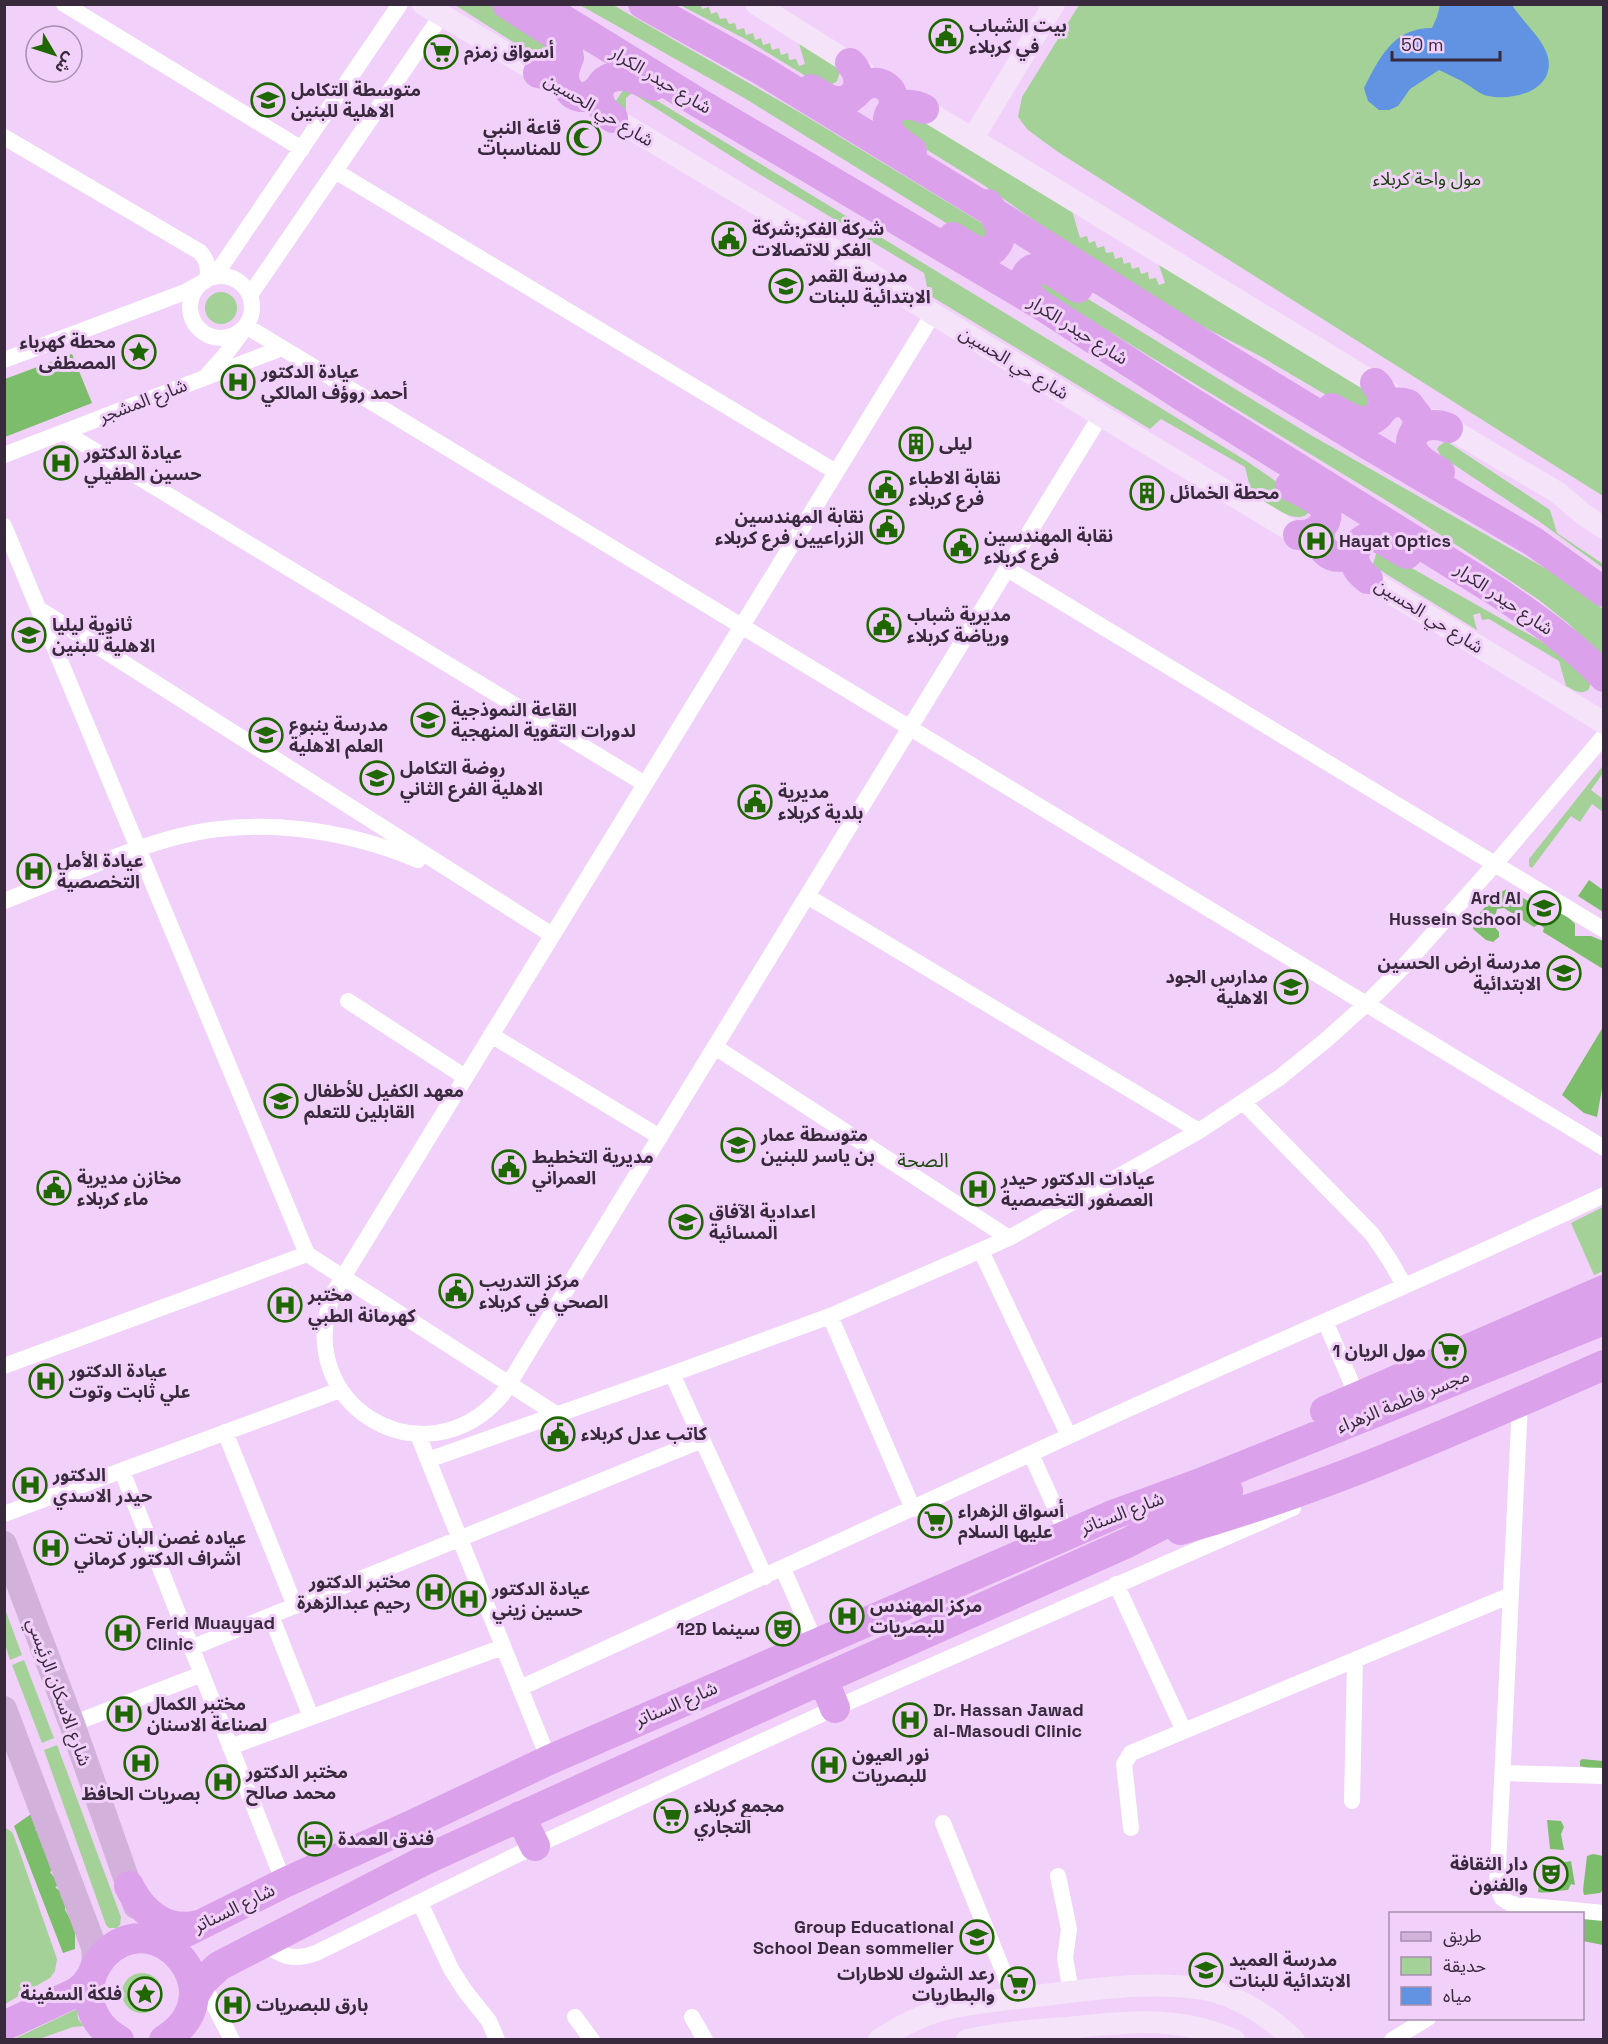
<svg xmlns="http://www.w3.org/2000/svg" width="1608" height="2044" font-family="'Space Grotesk','Noto Sans Arabic',sans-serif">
<rect width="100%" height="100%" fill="#f1d1f9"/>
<path fill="#a3d197" d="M455,5H496L556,48L553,60L543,61Z
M580,5H613L799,112L985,225L988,235L977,242L746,99Z
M680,5H701L702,9L709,7L711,14L717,12L720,19L726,18L729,24L735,23L737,30L744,28L746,35L753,33L755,40L761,38L763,45L770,43L772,50L779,48L781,55L788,53L789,60L796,59L799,66L805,64L798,40L831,61L840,72L837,81L829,86L817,83L747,40Z
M1079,5H1603V496L1058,152L1028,130L1018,117L1022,97Z
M628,83L1164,410L1248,462L1312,506C1303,533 1268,503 1252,495L1245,467L1161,419L1150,429L929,295L924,273L759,174L632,93L626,98V111L615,102Z
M911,112L1071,207L1080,238L1087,236L1089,243L1095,241L1097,248L1104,246L1106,253L1113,252L1115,259L1122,257L1124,264L1130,262L1132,269L1139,267L1141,274L1148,272L1149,279L1156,278L1159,285L1165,283L1158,262L1364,387L1368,394V406L1350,409L1260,356L1194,322L1074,248L982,184L903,135L900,118Z
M1036,276L1052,277L1309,434L1548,570L1603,609V658L1569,624L1539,600L1478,559L1397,507L1051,296L1039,287Z
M205 308a16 16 0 1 1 32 0a16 16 0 1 1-32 0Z
M1445,442L1449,443L1550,510L1557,533L1603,564V568L1540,522L1441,456L1437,449L1439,446Z
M1381,552L1385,553L1539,640L1574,664L1591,682L1589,689C1581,696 1574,690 1566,686L1559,661L1489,619L1482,620L1480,613L1473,615L1477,630L1375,567L1373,564L1376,554Z
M1602,767L1603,773L1591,790L1603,799V812L1592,804L1580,822L1571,816L1532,868L1529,866V859Z
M1603,1207V1271L1594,1275L1571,1223Z
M5,1609L22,1655L10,1660L5,1644Z
M24,1660L54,1738L42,1743L12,1665Z
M57,1745L121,1917L120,1925L117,1928H109L106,1925L44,1750Z
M4,1827L12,1832L14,1836L57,1959L55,1971L50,1978L5,2004Z
M122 1993a20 20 0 1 1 40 0a20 20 0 1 1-40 0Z
M77,2009L78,2019L84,2026L73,2027L39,2039L12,2040Z"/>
<path fill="#7cbd6b" d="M72,354L92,403L5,437V379Z
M1589,880L1603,890V912L1578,896Z
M1508,889L1533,904L1541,913L1550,909L1567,916L1575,924V936H1591L1603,941V969L1543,932L1544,928L1539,924L1534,927L1504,908L1497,909L1493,925L1499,932V937L1493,942L1486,940L1473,929L1475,918L1498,893Z
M1603,1027V1083L1597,1117L1584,1113L1562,1095Z
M1582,1759L1603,1761V1772L1580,1766V1761Z
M31,1814L39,1826L35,1830L45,1836V1844L42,1847L47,1849L56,1867L50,1872L60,1885L55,1887L62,1893L61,1898L66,1896L65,1910L75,1927V1949L63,1953L14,1826Z
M1547,1820L1561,1821L1564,1827L1561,1834L1564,1850L1550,1849Z
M1593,1854L1603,1856V1890L1600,1893L1584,1895L1583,1890L1587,1856Z
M1548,1858L1560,1863L1571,1861L1575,1885L1571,1884L1568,1890C1557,1890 1548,1894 1538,1892L1542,1859Z
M1587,1915L1603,1917V1945L1583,1941V1919Z"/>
<path fill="#6193e3" d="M1440,5H1512C1522,21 1541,37 1547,54C1558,88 1516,102 1488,96C1482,95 1474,89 1468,85C1459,79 1449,75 1439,70L1410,89L1398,106L1389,110H1379L1368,101L1364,88C1380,57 1393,28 1432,28L1437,17Z"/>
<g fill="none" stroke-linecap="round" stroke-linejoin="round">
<path stroke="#fff" stroke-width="16" d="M64,4L302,149
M4,137L200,252C208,260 208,268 208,279
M335,171L836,472
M190 307a31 31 0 1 1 62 0a31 31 0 1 1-62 0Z
M214,277L400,4
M250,295L441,16
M933,314L334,1292C288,1403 424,1486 502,1395L1101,415
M246,326L1604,1148
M4,360L185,292L205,281
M208,374L225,355L243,331
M64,432L645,784
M4,455L282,348
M4,526L307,1254L556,1414
M1007,569L1604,930
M39,609L552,935
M807,896L1199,1131
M4,901C61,879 117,853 176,837C256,816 344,829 418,860
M348,1001L465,1077
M491,1035L660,1137
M715,1047L1009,1238
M1244,1103L1372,1234L1389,1259L1404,1285
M981,1251L1069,1436
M830,1316L913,1509
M1325,1321L1357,1396
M4,1366L307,1254
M672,1374L765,1577
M1520,1402L1497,1887L1502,1898L1511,1904L1604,1913
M225,1432L295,1606
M418,1435L549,1760
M1031,1454L1067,1534
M428,1460L672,1374L830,1316L1009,1238L1199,1131L1279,1078L1326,1040L1365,1005L1404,966L1495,864L1604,736
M122,1471L284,1883
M4,1514L340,1390
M783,1569L816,1644
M1116,1584L1184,1731
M271,1616L311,1717
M191,1648L702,1440
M520,1688C703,1605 886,1520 1069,1436C1246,1354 1427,1279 1604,1195
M72,1724L202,1674
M230,1747L503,1647
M1503,1773L1604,1776
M1352,1801L1355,1660
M943,1823L1014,1998
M1131,1828L1124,1764L1131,1753L1511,1595
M1058,1876L1069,1929L1065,1958L1071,1992
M420,1903L451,1969L465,1991L489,2021L497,2040
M263,1942C280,1957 294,1961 316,1953L535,1846L835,1708L1293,1508
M202,1982L232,2040
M575,2017L592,2040
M692,2017L705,2040
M1392,2040L1428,2018"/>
<path stroke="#f4e3f9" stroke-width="22" d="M423,4L551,80
M756,4L864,72
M910,101L1389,392
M600,110L835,251L933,314L1310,542
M973,138L1054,4
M1435,420L1557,492L1583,514L1604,528
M1355,571L1604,723
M879,2040C900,2026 924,2014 949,2008C983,2001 1019,1998 1053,1994C1103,1988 1154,1981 1204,1989C1237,1995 1270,2017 1294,2040
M967,2040C1000,2033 1033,2030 1067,2028C1126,2022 1177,2015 1234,2040"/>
<path stroke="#d2b1da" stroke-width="26" d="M4,1544L72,1724L136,1906
M4,1709L94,1947L95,1959L92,1975"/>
<path stroke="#dca1eb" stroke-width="30" d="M507,4L563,40L567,46L569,58L560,72L549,75L538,73
M538,4L694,100L1036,302L1182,396L1502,595C1538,620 1574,645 1604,677
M643,4L761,70L993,212L1227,359L1370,446L1534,542L1604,592
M567,63C555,89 582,110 600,87
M811,89C819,93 828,101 837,101C859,103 865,76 850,63
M855,94C872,71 903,87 891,113
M613,118C592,105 593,76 621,76C632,76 643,83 653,86
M912,151L899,142L889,132C882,106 904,99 924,109
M953,237C962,242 972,251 983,252C987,253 992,251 995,247C1007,234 996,215 988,204
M1036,302L1029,294L1024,281C1032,252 1063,279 1078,288
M1332,408C1341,413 1353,421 1363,421C1385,421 1389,396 1375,383
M1379,414C1387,403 1395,400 1408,404L1418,417L1416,432
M1440,472C1431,467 1419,461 1414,452C1402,431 1429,419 1448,428
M1290,486C1300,491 1316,498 1323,506C1335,523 1312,537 1298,535
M1323,524C1310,549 1337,569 1357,548
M1368,579C1363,575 1358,571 1356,565C1351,554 1359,536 1373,537C1384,538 1397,550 1407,554
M1325,1411L1604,1290
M1180,1530C1326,1489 1465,1426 1604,1365
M823,1679L835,1708
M520,1816L535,1846
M129,1886C142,1913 167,1933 198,1925
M156,1941H168L284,1883L414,1824L549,1760L1115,1514L1203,1482L1604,1320
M194,1996L202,1982L219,1966L427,1859L823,1679L1127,1543L1228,1491
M4,2026L77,1992L85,1985L92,1975
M119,2040C101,2030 89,2013 89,1992C89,1978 95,1965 104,1955C158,1900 238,1995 164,2040"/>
</g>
<defs>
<g id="civic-ring" transform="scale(1.725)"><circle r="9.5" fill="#f1d1f9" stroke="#1f6700" stroke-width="1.5"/><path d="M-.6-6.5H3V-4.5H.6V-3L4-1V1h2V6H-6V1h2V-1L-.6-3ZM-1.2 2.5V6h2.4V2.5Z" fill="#1f6700"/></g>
<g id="supermarket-ring" transform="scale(1.725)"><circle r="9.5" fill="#f1d1f9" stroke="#1f6700" stroke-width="1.5"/><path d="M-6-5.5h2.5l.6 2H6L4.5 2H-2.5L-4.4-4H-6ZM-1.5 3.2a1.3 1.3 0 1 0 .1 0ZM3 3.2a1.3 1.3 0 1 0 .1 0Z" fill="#1f6700"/></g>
<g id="school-ring" transform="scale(1.725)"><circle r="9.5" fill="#f1d1f9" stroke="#1f6700" stroke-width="1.5"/><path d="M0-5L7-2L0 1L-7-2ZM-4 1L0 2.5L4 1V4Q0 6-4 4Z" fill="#1f6700"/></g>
<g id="mosque-ring" transform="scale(1.725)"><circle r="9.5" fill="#f1d1f9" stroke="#1f6700" stroke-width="1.5"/><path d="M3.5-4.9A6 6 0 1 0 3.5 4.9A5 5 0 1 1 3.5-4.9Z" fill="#1f6700"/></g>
<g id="sight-ring" transform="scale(1.725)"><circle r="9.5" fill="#f1d1f9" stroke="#1f6700" stroke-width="1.5"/><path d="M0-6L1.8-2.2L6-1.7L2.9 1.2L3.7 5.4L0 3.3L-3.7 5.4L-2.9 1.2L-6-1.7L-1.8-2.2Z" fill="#1f6700"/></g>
<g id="hospital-ring" transform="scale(1.725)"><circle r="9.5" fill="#f1d1f9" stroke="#1f6700" stroke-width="1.5"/><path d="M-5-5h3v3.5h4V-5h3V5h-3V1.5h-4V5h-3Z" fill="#1f6700"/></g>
<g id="building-ring" transform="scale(1.725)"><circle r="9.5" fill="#f1d1f9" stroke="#1f6700" stroke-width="1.5"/><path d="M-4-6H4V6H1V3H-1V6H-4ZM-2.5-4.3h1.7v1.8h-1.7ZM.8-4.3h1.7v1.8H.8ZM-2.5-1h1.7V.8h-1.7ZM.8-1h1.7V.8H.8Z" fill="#1f6700"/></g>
<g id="theatre-ring" transform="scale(1.725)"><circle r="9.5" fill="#f1d1f9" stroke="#1f6700" stroke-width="1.5"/><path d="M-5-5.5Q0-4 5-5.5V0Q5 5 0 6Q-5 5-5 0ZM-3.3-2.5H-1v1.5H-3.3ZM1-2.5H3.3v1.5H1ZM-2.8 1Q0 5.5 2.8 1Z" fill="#1f6700"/></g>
<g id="hotel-ring" transform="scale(1.725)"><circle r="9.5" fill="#f1d1f9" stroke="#1f6700" stroke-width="1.5"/><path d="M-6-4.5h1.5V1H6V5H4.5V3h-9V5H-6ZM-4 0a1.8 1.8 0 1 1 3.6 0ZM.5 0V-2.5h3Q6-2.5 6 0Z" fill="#1f6700"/></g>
</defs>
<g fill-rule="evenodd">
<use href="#civic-ring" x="946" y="36"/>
<use href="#supermarket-ring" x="441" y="52"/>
<use href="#school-ring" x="268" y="100"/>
<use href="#mosque-ring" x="584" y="138"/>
<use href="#civic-ring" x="729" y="239"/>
<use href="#school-ring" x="786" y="286"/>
<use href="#sight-ring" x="139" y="352"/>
<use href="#hospital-ring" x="238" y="382"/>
<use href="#building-ring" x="916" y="444"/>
<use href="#hospital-ring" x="61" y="463"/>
<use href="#civic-ring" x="886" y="488"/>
<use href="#building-ring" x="1147" y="493"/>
<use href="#civic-ring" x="887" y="527"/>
<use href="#hospital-ring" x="1316" y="541"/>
<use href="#civic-ring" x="961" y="546"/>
<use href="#civic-ring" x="884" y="625"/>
<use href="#school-ring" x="29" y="635"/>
<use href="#school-ring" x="428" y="720"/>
<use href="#school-ring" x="266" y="735"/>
<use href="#school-ring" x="377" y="778"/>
<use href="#civic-ring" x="755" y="802"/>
<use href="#hospital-ring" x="34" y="871"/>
<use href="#school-ring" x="1544" y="908"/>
<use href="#school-ring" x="1564" y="973"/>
<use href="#school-ring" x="1291" y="987"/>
<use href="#school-ring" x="281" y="1101"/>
<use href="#school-ring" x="738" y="1145"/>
<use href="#civic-ring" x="509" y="1167"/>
<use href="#civic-ring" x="54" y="1188"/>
<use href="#hospital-ring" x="978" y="1189"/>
<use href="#school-ring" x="686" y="1222"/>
<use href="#civic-ring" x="456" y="1291"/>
<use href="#hospital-ring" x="285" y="1305"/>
<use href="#supermarket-ring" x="1449" y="1351"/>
<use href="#hospital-ring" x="46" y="1381"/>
<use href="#civic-ring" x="558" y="1434"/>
<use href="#hospital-ring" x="30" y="1485"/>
<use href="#supermarket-ring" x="935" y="1521"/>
<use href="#hospital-ring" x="51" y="1548"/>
<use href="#hospital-ring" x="434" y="1592"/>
<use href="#hospital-ring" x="469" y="1599"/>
<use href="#hospital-ring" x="847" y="1616"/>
<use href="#theatre-ring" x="783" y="1629"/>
<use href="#hospital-ring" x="123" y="1633"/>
<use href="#hospital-ring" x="124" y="1714"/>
<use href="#hospital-ring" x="910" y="1720"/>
<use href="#hospital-ring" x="141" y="1763"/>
<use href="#hospital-ring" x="829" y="1765"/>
<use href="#hospital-ring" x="223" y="1782"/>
<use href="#supermarket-ring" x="671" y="1816"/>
<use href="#hotel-ring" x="315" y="1839"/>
<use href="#theatre-ring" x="1551" y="1874"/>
<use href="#school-ring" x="977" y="1937"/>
<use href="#school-ring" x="1206" y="1970"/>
<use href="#supermarket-ring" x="1018" y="1984"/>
<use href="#sight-ring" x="145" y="1994"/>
<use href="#hospital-ring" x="233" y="2005"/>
</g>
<g text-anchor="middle" stroke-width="6" stroke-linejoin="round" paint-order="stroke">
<g font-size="18" font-weight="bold" fill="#39293d" stroke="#f1d1f9" text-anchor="start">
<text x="969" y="32">بيت الشباب<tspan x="969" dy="21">في كربلاء</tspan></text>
<text x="464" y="58">أسواق زمزم</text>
<text x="291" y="96">متوسطة التكامل<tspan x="291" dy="21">الاهلية للبنين</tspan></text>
<text x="561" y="134" text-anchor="end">قاعة النبي<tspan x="561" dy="21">للمناسبات</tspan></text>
<text x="752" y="235">شركة الفكر;شركة<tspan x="752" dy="21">الفكر للاتصالات</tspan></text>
<text x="809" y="282">مدرسة القمر<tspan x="809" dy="21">الابتدائية للبنات</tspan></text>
<text x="116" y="348" text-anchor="end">محطة كهرباء<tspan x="116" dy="21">المصطفى</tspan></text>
<text x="261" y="378">عيادة الدكتور<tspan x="261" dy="21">أحمد روؤف المالكي</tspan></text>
<text x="939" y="450">ليلى</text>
<text x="84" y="459">عيادة الدكتور<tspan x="84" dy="21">حسين الطفيلي</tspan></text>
<text x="909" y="484">نقابة الاطباء<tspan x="909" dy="21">فرع كربلاء</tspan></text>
<text x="1170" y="499">محطة الخمائل</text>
<text x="864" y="523" text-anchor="end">نقابة المهندسين<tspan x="864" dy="21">الزراعيين فرع كربلاء</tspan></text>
<text x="984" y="542">نقابة المهندسين<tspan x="984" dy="21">فرع كربلاء</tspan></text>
<text x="1339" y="547">Hayat Optics</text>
<text x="907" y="621">مديرية شباب<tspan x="907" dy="21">ورياضة كربلاء</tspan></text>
<text x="52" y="631">ثانوية ليليا<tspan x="52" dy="21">الاهلية للبنين</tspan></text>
<text x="451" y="716">القاعة النموذجية<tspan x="451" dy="21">لدورات التقوية المنهجية</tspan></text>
<text x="289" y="731">مدرسة ينبوع<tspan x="289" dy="21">العلم الاهلية</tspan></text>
<text x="400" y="774">روضة التكامل<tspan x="400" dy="21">الاهلية الفرع الثاني</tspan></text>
<text x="778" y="798">مديرية<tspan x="778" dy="21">بلدية كربلاء</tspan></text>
<text x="57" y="867">عيادة الأمل<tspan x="57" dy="21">التخصصية</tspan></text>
<text x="1521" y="904" text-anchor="end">Ard Al<tspan x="1521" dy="21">Hussein School</tspan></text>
<text x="1541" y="969" text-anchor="end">مدرسة ارض الحسين<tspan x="1541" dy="21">الابتدائية</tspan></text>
<text x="1268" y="983" text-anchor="end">مدارس الجود<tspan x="1268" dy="21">الاهلية</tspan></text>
<text x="304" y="1097">معهد الكفيل للأطفال<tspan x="304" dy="21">القابلين للتعلم</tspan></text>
<text x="761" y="1141">متوسطة عمار<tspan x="761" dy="21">بن ياسر للبنين</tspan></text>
<text x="532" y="1163">مديرية التخطيط<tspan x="532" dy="21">العمراني</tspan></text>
<text x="77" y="1184">مخازن مديرية<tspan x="77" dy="21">ماء كربلاء</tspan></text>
<text x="1001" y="1185">عيادات الدكتور حيدر<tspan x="1001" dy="21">العصفور التخصصية</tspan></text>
<text x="709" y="1218">اعدادية الآفاق<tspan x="709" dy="21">المسائية</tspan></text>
<text x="479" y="1287">مركز التدريب<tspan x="479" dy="21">الصحي في كربلاء</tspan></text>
<text x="308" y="1301">مختبر<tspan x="308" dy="21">كهرمانة الطبي</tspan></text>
<text x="1426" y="1357" text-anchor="end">مول الريان 1</text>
<text x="69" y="1377">عيادة الدكتور<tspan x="69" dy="21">علي ثابت وتوت</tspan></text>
<text x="581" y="1440">كاتب عدل كربلاء</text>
<text x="53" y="1481">الدكتور<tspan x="53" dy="21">حيدر الاسدي</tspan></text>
<text x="958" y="1517">أسواق الزهراء<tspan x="958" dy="21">عليها السلام</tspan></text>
<text x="74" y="1544">عياده غصن البان تحت<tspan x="74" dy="21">اشراف الدكتور كرماني</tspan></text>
<text x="411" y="1588" text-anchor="end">مختبر الدكتور<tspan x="411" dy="21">رحيم عبدالزهرة</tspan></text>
<text x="492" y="1595">عيادة الدكتور<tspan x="492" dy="21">حسين زيني</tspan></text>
<text x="870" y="1612">مركز المهندس<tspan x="870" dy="21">للبصريات</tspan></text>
<text x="146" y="1629">Ferid Muayyad<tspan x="146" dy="21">Clinic</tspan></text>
<text x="760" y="1635" text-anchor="end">12D سينما</text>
<text x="147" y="1710">مختبر الكمال<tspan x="147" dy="21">لصناعة الاسنان</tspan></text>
<text x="933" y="1716">Dr. Hassan Jawad<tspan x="933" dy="21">al-Masoudi Clinic</tspan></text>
<text x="852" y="1761">نور العيون<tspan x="852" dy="21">للبصريات</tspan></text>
<text x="246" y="1778">مختبر الدكتور<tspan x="246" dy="21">محمد صالح</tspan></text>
<text x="141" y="1800" text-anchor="middle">بصريات الحافظ</text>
<text x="694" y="1812">مجمع كربلاء<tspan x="694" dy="21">التجاري</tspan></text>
<text x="338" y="1845">فندق العمدة</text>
<text x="1528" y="1870" text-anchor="end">دار الثقافة<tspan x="1528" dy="21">والفنون</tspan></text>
<text x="954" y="1933" text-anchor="end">Group Educational<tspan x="954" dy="21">School Dean sommelier</tspan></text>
<text x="1229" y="1966">مدرسة العميد<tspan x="1229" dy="21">الابتدائية للبنات</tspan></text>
<text x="995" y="1980" text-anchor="end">رعد الشوك للاطارات<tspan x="995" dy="21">والبطاريات</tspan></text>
<text x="122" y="2000" text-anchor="end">فلكة السفينة</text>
<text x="256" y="2011">بارق للبصريات</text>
</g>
<g font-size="18" fill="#39293d" stroke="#f1d1f9">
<text transform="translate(661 80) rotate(31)" y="6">شارع حيدر الكرار</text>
<text transform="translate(599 110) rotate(31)" y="6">شارع حي الحسين</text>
<text transform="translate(1078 330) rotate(32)" y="6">شارع حيدر الكرار</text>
<text transform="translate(1014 363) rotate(31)" y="6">شارع حي الحسين</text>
<text transform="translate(143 401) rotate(-21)" y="6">شارع المشجر</text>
<text transform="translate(1504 599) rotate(34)" y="6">شارع حيدر الكرار</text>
<text transform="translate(1429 616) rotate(32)" y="6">شارع حي الحسين</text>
<text transform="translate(1403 1401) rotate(-22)" y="6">مجسر فاطمة الزهراء</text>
<text transform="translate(1122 1513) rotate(-21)" y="6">شارع السناتر</text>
<text transform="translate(59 1692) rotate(70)" y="6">شارع الاسكان الرئيسي</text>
<text transform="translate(676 1704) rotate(-23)" y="6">شارع السناتر</text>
<text transform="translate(234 1908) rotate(-26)" y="6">شارع السناتر</text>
</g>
<g font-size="18" fill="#184309" stroke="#f1d1f9">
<text x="1427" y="185">مول واحة كربلاء</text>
</g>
<g font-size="20" fill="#1d490f" stroke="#f1d1f9">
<text x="923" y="1167">الصحة</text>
</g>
</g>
<rect width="1608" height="2044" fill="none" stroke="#39293d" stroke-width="12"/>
<rect x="1389" y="1912" width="195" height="108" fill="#f1d1f9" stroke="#a78eae" stroke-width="1.5"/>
<rect x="1401" y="1932" width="30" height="9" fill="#d2b1da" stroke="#a78eae" stroke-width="1.5"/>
<text x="1443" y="1942" font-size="18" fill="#39293d">طريق</text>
<rect x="1401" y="1957" width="30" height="18" fill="#a3d197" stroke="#a78eae" stroke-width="1.5"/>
<text x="1443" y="1972" font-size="18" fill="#39293d">حديقة</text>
<rect x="1401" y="1987" width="30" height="18" fill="#6193e3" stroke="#a78eae" stroke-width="1.5"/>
<text x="1443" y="2002" font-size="18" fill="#39293d">مياه</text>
<g transform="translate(54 54) rotate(129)"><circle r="28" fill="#f1d1f9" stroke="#a78eae" stroke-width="1.5"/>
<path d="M0-4.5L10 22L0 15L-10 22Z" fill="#1f6700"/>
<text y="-9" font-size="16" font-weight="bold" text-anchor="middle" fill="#39293d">ش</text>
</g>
<path d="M1392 51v9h108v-9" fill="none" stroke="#39293d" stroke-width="3"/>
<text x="1401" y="51" font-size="18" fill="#39293d" stroke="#f1d1f9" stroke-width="4.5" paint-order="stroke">50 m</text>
</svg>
